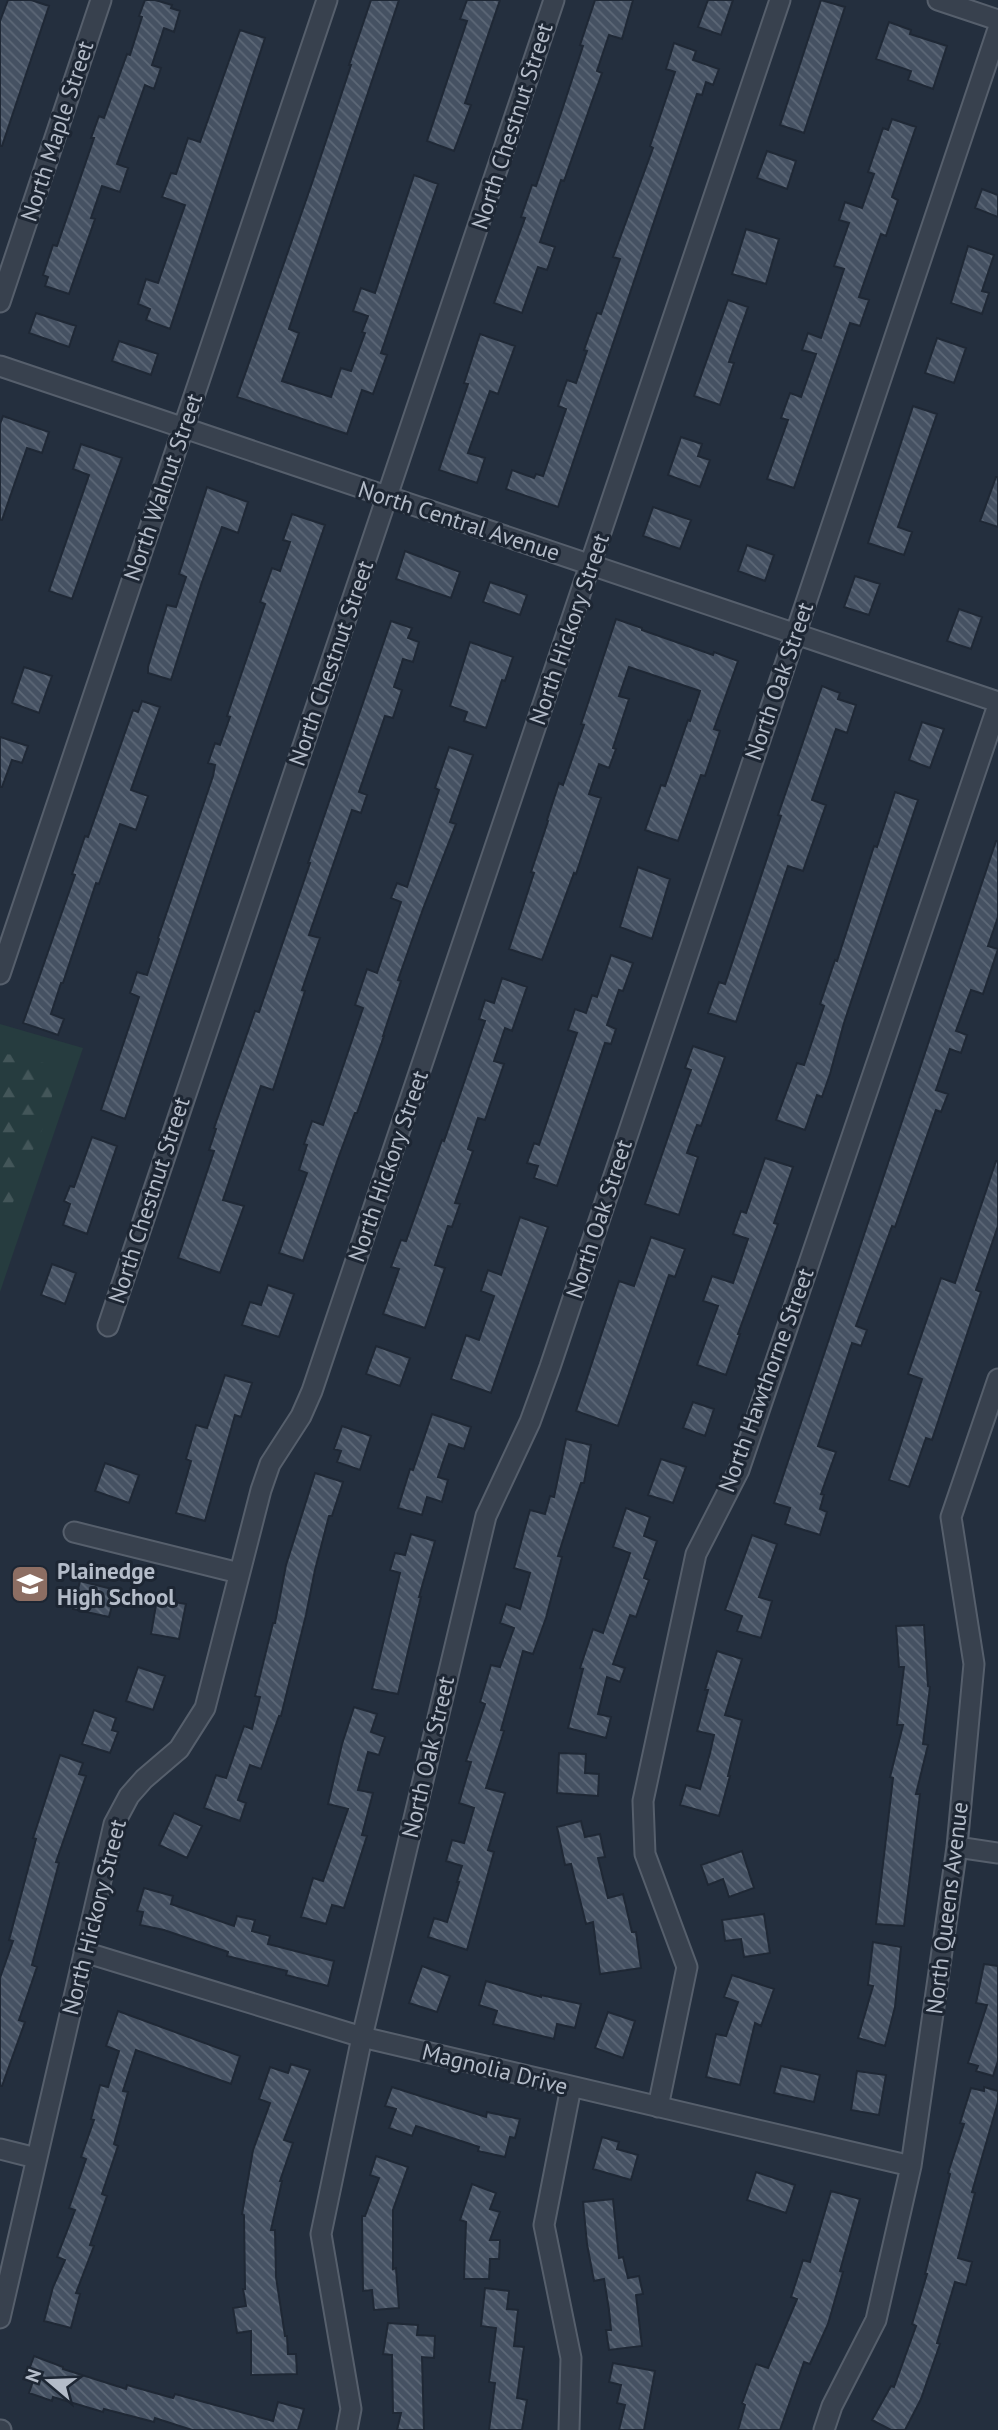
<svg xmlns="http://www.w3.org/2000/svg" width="998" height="2430" font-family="'PT Sans',sans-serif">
<defs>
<pattern id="forest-firs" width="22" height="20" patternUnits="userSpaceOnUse" patternTransform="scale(1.75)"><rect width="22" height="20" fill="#263c3f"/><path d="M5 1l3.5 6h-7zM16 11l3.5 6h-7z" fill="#435659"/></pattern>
<pattern id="building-back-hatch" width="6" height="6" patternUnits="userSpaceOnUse" patternTransform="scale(1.75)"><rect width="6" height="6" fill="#455162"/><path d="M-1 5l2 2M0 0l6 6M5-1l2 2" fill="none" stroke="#5d6877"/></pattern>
</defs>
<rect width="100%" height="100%" fill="#242f3e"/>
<path fill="#263c3f" d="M0,1024L83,1048L0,1292Z"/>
<path fill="url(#forest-firs)" d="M0,1054L21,1055L47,1064C65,1102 34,1140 22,1176C14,1198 7,1221 0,1243Z"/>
<path fill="url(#building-back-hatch)" stroke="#1f2835" stroke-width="2" d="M8,0H31L49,6L2,146H0V21Z
M145,0H155L172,5L171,8L180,11L174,32L164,28L152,65L161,68L154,89L145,85L117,164L128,168L120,192L102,186L91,218L95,219L69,294L45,286L48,277L43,275L53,245L57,246L94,138H91L99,116L104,118L127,54L130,55L142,17L139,16Z
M371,0H399L289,329L299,333L282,381L331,397L341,368L351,371L365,333L362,332L368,316L353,311L361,288L375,293L414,175L438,184L381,353L387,355L373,394L362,390L347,434L237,397L312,183L351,65H349Z
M467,0H500L465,103L471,105L454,151L427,141L467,21L460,19Z
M595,0H633L622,39L609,35L597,71L602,73L564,181L561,180L540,242L555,247L547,270L538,267L522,313L494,303L525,218L521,217L532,185L536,186L562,110L583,46L580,45Z
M708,0H733L721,35L698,27Z
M821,0L845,7L804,133L780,125Z
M889,22L911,30L910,34L947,46L933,89L908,80L911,71L876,59Z
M240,30L265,38L170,329L146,320L150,309L138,304L146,279L158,283L185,205L162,197L171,173L176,174L188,138L200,142Z
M674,43L696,51L693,60L719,69L713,85L706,82L702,95L697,94L558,507L506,489L512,470L534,478L536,474L543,476L566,409L558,406L567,380L576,383L587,351L584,350L597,313L601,314L620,259L613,257L653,148L650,146L675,72L666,69Z
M892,119L916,127L892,197L898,200L886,236L881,234L859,297L869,300L860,326L850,323L794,488L767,479L788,420L781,418L790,393L801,397L816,354L802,350L808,333L821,338L844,269L834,266L849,223L839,220L845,202L862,208L874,174L868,172L883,128L888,130Z
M767,151L796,161L787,189L757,178Z
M982,189L998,195V217L975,208Z
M746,229L779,239L766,284L732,274Z
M968,246L994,255L982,291L989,293L982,314L951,303Z
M728,300L748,307L729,362L734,363L720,405L694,396Z
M36,313L76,326L69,347L29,333Z
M480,334L515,346L498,394L490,391L468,453L485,458L477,483L439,470L468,384L464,383Z
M937,338L966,348L954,383L925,373Z
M119,341L158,354L151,375L112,361Z
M913,406L937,414L898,527L912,532L904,555L868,543Z
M3,416L49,432L42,453L27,448L2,520H0V424Z
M681,437L702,444L698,456L710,460L700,487L668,475Z
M81,444L122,458L72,599L49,591L89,475L73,469Z
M996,477H998V527L980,521Z
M207,487L248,502L238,533L222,527L202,582L171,680L148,673V667L167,605L176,607L186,577L179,574Z
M653,507L691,520L680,549L643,536Z
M292,514L325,525L231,798L125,1119L101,1110L139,997L130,993L137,972L147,975L159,939L158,938L213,776L215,765L208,763L215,743L220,745L230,717L227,716L265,604L260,602L272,568L280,571L290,542L283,540Z
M747,545L774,555L765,581L738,571Z
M405,551L460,572L451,598L396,579Z
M855,576L880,584L869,615L844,607Z
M490,582L527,595L520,615L483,602Z
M959,609L982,617L971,649L947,641Z
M616,619L642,628V630L713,655L714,652L738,661L714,729L720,731L705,776L701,775L678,841L645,830L661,785L665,786L688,720L690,721L700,691L629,667L619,696L629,699L613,748L616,749L609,768L599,764L589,794L601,798L576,874L574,873L542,960L509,949L534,873L531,872L548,821L547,820L559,783L563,785L584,725L581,724Z
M391,621L412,628L408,638L419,642L413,662L403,659L394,687L402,690L393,718L385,716L359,792L367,795L361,813L352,810L309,935L320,938L302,990L305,991L273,1090L261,1086L223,1200L244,1206L220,1273L178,1258L214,1151L209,1150L216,1129L214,1128L255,1011L259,1012L310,863H308Z
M470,642L513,657L505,681L502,680L486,728L464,721L467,712L450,706Z
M24,667L52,676L39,713L12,703Z
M822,686L840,693L838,699L856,705L847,733L836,729L812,800L826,805L803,871L788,866L736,1022L708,1013L719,982L725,984L781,816L778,815Z
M142,701L160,707L131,790L148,796L136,830L120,824L99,884L96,883L63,983H61L51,1014L64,1019L58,1035L23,1023L75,875L72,874L85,836L88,837L133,710L138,712Z
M922,722L944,729L930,768L909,760Z
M0,737L28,746L22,763L12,760L2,787H0Z
M449,747L473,755L450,822L456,824L423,909L398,980L401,981L383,1036H384L357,1113H355L339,1156L303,1261L279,1253L307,1173L299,1170L307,1145L304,1144L312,1121L323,1125L363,1008L355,1005L367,969L377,973L401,902L391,898L397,883L407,887L439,790L435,788Z
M895,792L918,800L844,1023L830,1074L822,1097L817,1095L805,1130L776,1120L797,1063L804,1065L824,1006L820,1004L835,960L837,961L874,846L877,847Z
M996,841H998V917L988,946L998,949L983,994L971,990L956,1031L967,1035L961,1053L950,1049L936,1090L948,1094L941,1112L936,1110L895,1227L892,1226L856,1326L867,1330L861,1346L852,1343L818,1446L836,1452L821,1494L824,1495L820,1509L827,1512L820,1535L785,1524L790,1508L774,1503Z
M638,867L670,879L652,939L620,927Z
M611,955L633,963L623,991L619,990L607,1025L616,1029L611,1044L605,1043L557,1186L534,1178L538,1166L527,1163L534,1143L539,1145L577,1033L568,1030L575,1009L586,1013L592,995L597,997Z
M502,978L527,987L512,1031L505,1028L494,1061L504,1064L485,1120L478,1118L468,1149L473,1151L455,1203L460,1204L452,1227L448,1226L435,1265L445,1268L425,1328L383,1314L399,1269L391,1267L401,1240L406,1241L442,1140L444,1141L485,1021L479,1019L485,1000L494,1003Z
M693,1046L725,1057L701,1126L697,1125L687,1153L698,1157L679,1215L645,1204L691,1070L685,1068Z
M92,1137L117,1146L87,1234L63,1225L70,1204L64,1201L70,1186L74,1187Z
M765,1158L793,1167L774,1223L778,1224L738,1334H740L726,1375L697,1365L718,1306L703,1301L712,1276L733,1283L748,1239L733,1234L741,1211L746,1213Z
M996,1161H998V1226L976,1290L981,1292L932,1440L926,1438L909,1487L889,1480L922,1379L908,1374L941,1278L955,1283Z
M520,1217L548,1227L491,1393L451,1379L466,1335L479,1340L494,1296L481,1291L488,1270L501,1275Z
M651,1237L685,1249L675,1277L669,1275L618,1426L576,1411L619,1281L634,1286Z
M52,1264L76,1273L65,1304L41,1295Z
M268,1285L294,1294L279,1337L242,1325L250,1302L261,1305Z
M376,1346L410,1358L400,1386L366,1374Z
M225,1375L252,1383L241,1417L235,1415L205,1521L176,1513L191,1461L186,1459L196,1425L207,1428Z
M693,1402L714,1409L705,1436L683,1428Z
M432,1414L471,1427L464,1449L449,1444L438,1477L448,1480L442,1502L427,1497L422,1515L398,1508L410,1469L413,1470Z
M342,1426L371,1436L360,1470L337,1462L341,1451L334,1449Z
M566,1439L591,1445L584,1483H581L558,1556L562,1557L546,1618L533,1654L523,1651L501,1730L504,1731L486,1788L505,1793L488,1850L494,1852L467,1950L428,1937L434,1918L447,1922L459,1882H457L462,1866L446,1861L452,1840L464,1843L474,1808L459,1803L471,1762L466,1761L485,1704L480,1702L491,1665L500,1667L514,1628L500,1623L506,1604L520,1609L530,1573L514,1568L524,1531L530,1510L545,1514L550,1496L554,1497Z
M661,1459L686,1467L673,1503L648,1495Z
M105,1463L139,1475L129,1503L95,1491Z
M315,1473L343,1482L332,1516H329L315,1570L306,1615L281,1716H279L261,1769L250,1765L238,1800L246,1803L240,1821L204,1808L216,1775L226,1778L244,1726L252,1729L260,1697L255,1696L273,1623H275L286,1565Z
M626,1508L650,1517L644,1536L657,1541L644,1578L649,1580L636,1617L630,1615L613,1664L625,1668L620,1682L607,1677L598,1714L611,1717L606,1738L568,1728L583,1669L580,1668L593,1629L603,1633L630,1553L613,1547Z
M411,1534L435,1541L419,1597H421L398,1694L372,1689L400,1573L390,1570L395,1553L405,1555Z
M752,1535L777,1544L759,1597L772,1601L761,1638L737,1631L742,1616L725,1610Z
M80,1581L116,1590L109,1617L73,1609Z
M157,1599L186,1604L179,1639L151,1634Z
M924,1625L928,1686L930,1687L923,1744L928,1745L916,1794H920L904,1926L876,1924L893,1778L890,1777L903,1725H897L904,1667H899L896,1626Z
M717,1651L742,1659L725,1715L742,1720L728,1776H730L719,1816L680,1805L686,1785L700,1789L710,1753L714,1735L697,1731L708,1690H705Z
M138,1667L165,1676L153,1710L126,1701Z
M354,1707L377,1714L371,1732L385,1737L379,1755L368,1752L358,1790L373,1793L362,1835L367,1836L344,1908L332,1905L326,1924L301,1917L313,1878L323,1881L348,1809L328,1804L342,1744Z
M94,1710L116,1718L112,1730L118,1732L110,1753L82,1744Z
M559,1753L586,1754L585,1773L599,1774L598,1796L557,1793Z
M60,1755L83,1763L79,1774L86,1776L56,1862L59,1863L32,1965L37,1967L19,2020L25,2022L2,2086H0V1978L13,1941L9,1940L36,1839L33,1838Z
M174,1813L202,1826L187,1858L159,1845Z
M581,1821L585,1837L600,1834L605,1857L598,1858L608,1898L623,1894L632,1932H636L641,1968L600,1974L593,1922L586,1924L571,1864L565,1865L557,1827Z
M742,1851L754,1888L729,1897L723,1879L708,1885L701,1865Z
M144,1888L173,1896L171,1904L234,1926L237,1916L255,1920L252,1931L270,1936L268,1944L334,1961L328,1986L286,1975L287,1971L227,1956L228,1952L164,1930L140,1925L143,1912L137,1911Z
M764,1914L770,1953L744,1957L741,1939L725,1941L722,1920Z
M873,1942L901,1947L895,2007L885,2046L858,2038L873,1986L868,1985Z
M984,1964L998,1966V2061L993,2076L976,2071L978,2066L968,2063L987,2005L976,2003Z
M422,1966L450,1976L437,2012L409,2003Z
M732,1975L774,1989L761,2026L755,2023L740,2085L706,2077L716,2034L726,2036L738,2002L724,1997Z
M486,1981L541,1997V1995L581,2004L575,2028L557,2024L554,2039L493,2024L497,2011L479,2005Z
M118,2011L240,2056L231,2084L136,2050L123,2091L128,2092L114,2144L118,2146L102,2194L107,2196L90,2245L94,2246L76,2293L80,2294L71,2328L44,2321L53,2287L65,2260L57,2257L75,2210L69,2208L86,2159L81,2157L94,2120L91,2119L100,2085L108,2087L119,2051L106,2046Z
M608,2012L635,2021L623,2058L595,2048Z
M291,2064L310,2070L284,2140L293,2143L280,2181H282L271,2230H275L276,2277L285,2336H287L288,2354H296L297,2374L251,2375V2331L237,2333L233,2308L246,2306L243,2289H245L244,2215L242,2214L253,2150L270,2103L259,2099L270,2067L288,2073Z
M781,2066L820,2075L814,2102L774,2093Z
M857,2071L886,2075L879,2115L851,2110Z
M392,2087L486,2117L487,2112L520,2119L515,2138L510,2137L505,2157L478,2151L479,2147L416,2126L412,2136L389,2128L396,2109L385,2106Z
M984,2087L998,2091V2102L972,2192L975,2193L958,2258L972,2262L966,2285L955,2282L937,2343L940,2344L921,2399L905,2430H891L872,2420L891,2386L894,2387L916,2326L912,2324L927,2274H925L950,2174L948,2173L964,2124L960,2123L971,2088L984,2091Z
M602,2137L619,2142L617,2149L638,2155L631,2180L593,2169Z
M376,2156L408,2167L393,2210V2269L396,2268L399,2308L374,2310L372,2290L363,2291L362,2216H365L379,2178L370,2175Z
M756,2172L795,2185L786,2213L747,2200Z
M472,2184L496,2193L490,2209L500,2212L490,2240H500L499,2259H490L489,2279H464L466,2222L460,2220Z
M831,2191L860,2199L840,2271L843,2272L828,2324L810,2364L804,2362L780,2430H738L745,2405L742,2403L756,2364L768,2368L797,2299L791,2297L803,2260L810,2262Z
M613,2199L619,2258L623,2257L628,2278L639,2276L643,2294L636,2295L642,2346L609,2350L606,2330H611L609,2310L604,2279L594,2281L587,2244L583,2202Z
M485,2288L509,2291L507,2309L518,2310L514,2346L524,2347L517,2398L527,2400L522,2430H489L495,2383L489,2382L496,2328L481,2326Z
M388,2323L418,2325L417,2335L435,2336L434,2358L422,2357L424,2430H397L401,2413H393L392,2355L383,2354Z
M34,2356L63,2367V2369L126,2389L127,2385L173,2398L175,2394L273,2421L278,2402L304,2409L298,2430H192L155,2418L154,2422L104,2409L103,2412L53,2397L52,2401L29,2393L33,2381L26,2378Z
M613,2363L655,2371L644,2430H619L625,2405L617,2403L621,2385L609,2382Z"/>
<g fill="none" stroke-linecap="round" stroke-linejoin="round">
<g stroke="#565f6c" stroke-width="23">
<path id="street" d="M938,0L998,20
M0,302L101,0
M0,366L998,702
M0,974L327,0
M108,1326C254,883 406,442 554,0
M74,1532L239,1573
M957,1847L998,1853
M84,1952L362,2037L911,2166
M658,2107L687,1967L645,1854L643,1801L696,1554L739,1470L998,705
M0,2149L36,2158
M0,2318L114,1824L129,1796L144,1779L179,1749L205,1708L261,1490L270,1464L301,1416L312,1391L780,0
M0,2430H1
M347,2430L351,2409L321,2234L362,2037L486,1516L530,1422L550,1367L998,29
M569,2430L571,2358L544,2225L571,2087
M824,2430L832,2406L876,2320L911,2166L957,1847L974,1664L951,1517L998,1379"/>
</g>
<use href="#street" stroke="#38414e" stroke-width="19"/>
</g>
<defs>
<g id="school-square" transform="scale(2.0125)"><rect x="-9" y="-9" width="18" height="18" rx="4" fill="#8d6e63" stroke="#1d2633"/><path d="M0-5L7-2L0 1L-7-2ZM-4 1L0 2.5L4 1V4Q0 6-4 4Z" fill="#fff"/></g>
</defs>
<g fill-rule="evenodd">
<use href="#school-square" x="30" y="1584"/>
</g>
<g text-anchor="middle" stroke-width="6" stroke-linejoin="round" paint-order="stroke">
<g font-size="23" fill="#b4bcc9" stroke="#1d2633">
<text transform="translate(512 126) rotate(-72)" y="8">North Chestnut Street</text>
<text transform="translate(57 131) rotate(-72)" y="8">North Maple Street</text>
<text transform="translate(163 487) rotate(-71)" y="8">North Walnut Street</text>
<text transform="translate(459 521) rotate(18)" y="8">North Central Avenue</text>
<text transform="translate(569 629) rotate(-71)" y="8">North Hickory Street</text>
<text transform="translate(331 663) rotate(-71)" y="8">North Chestnut Street</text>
<text transform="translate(779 681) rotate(-71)" y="8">North Oak Street</text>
<text transform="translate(388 1166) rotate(-71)" y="8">North Hickory Street</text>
<text transform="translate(149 1200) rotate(-72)" y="8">North Chestnut Street</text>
<text transform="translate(599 1219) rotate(-72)" y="8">North Oak Street</text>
<text transform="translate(766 1380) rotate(-70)" y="8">North Hawthorne Street</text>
<text transform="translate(428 1757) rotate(-77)" y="8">North Oak Street</text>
<text transform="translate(947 1908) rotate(-83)" y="8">North Queens Avenue</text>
<text transform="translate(94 1917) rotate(-76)" y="8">North Hickory Street</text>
<text transform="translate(495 2069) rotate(14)" y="8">Magnolia Drive</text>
</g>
<g font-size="23" font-weight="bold" fill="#b4bcc9" stroke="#1d2633" text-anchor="start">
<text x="57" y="1579">Plainedge<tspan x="57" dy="26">High School</tspan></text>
</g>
</g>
<g transform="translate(49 2381) rotate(289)" stroke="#1d2633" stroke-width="5" paint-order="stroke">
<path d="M0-5L12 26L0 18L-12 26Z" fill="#b4bcc9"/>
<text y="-10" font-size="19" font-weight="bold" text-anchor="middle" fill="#b4bcc9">N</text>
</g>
</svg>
